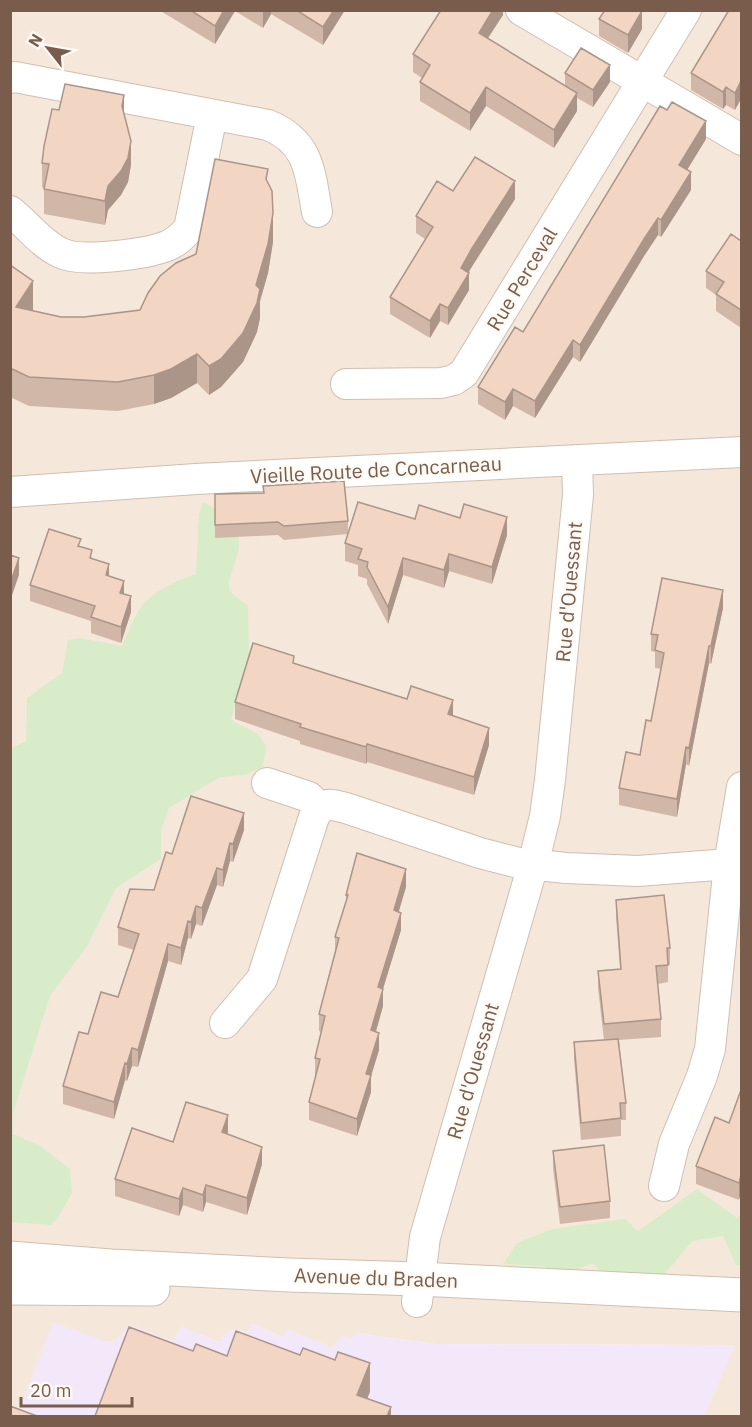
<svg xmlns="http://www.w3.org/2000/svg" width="752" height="1427" font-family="'IBM Plex Sans',sans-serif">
<rect width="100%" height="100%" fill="#fdf6ec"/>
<path fill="#f5e8da" d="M10,11H741V1416H704L734,1345L435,1344L355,1333L351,1339L332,1348L287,1330L283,1337L252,1324L246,1333L240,1330L219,1342L181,1327L173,1341L129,1325L117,1340L107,1342L97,1339L17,1416H11Z"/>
<path fill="#f3e8fa" d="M53,1322L107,1342L117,1340L129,1325L173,1341L181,1327L219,1342L225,1333L234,1329L246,1333L252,1324L283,1337L287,1329L332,1347L339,1339L345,1337L351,1339L355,1333L435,1344L735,1345L704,1416H17Z"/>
<path fill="#d8ecc9" d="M203,502L239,522V549L229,581V591L248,606L249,658L231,720L258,734L266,746L263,767L245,775L220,777L169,808L161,830V859L116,888L87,946L50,996L13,1113V1134L39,1145L70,1169L72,1193L57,1219L50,1225L11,1222V748L26,741L27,698L62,673L68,640L80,638L122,646C128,633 134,615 143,604C157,589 177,580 196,574L199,513Z
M697,1189L737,1218L741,1214V1265H736L723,1236L692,1241L660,1280H609L593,1263L568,1273L540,1266L503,1264L517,1243L552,1229L625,1219L638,1231Z"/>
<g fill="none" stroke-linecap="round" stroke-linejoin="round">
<g stroke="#d1beb0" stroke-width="32">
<path id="minor" d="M521,10L742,140
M10,78L15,77L268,125C310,142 310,173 317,212
M10,211C27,224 41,244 61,253C81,263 146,254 167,246C177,242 182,236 189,229L212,115
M346,384L441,383L454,380L464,373L686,10
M10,492L196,479L742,452
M267,783L309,797L319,808
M225,1023L262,979L314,817C323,801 329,804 346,808L480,853L519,863L566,868L638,871L729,864L742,854
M664,1186L674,1144L702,1076L710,1049L729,864L742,787
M417,1302L425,1237L533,865L545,816L550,780L578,495L577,460"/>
</g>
<g stroke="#d1beb0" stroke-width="35">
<path id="tertiary" d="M10,1258L111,1266L289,1275L419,1279L742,1295
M10,1288L153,1289"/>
</g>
<use href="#minor" stroke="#fff" stroke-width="30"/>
<use href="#tertiary" stroke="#fff" stroke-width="33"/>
</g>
<path fill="#d1b7a8" d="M159,10H345L323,45L271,14L263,28L235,11L215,44Z
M503,10V15L487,38L565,85V73L610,82L593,107L577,98V111L554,148L486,106L470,131L420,101V82L422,78L413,72V54Z
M741,10L735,110L726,105L723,109L691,90V73Z
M599,19L642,29L628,53L599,36Z
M59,110L124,114L131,165L128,182L121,195L108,210L105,225L44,214V188L42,187V163Z
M706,139L687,170L691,190L661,237L658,235L644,256L580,362L573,357L535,418L513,406L505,420L478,404V387L523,332Z
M268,182L273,242L268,273L260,301V318L257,332L243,362L221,387L209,395L197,383L171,398L154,404L118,411L29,406L10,397V265L33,310V311L61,317H84L140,310Z
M515,199L471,268L468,273L469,290L448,325L440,321L430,338L390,314V297L425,239L416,233V216Z
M741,241V328L716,311V295L706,288V271Z
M263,486L348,521V534L415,519L507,535L492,584L449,571L444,588L403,575L388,624L367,584V579L358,576V565L345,561V543L348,534L284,540L278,535L215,538V494L263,493Z
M81,546L109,576L124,594L131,612L121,643L91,633V621L30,601V585Z
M723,608L711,664L709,663L689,766L686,764L677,817L619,805V788L640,755L651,721L661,669L655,668V652L651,651V634Z
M294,663L453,716L489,745L474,795L367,762L366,764L300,744V741L235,719V702Z
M244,830L233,862L230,861L223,887L217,885L202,926L196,924L191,939L188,938L181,965L168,961L138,1067L132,1066L127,1081L125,1080L114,1119L63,1104V1086L88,1034L118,997L134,950L118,945V927L154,890L172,854Z
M406,887L398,912L401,930L383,989V1006L376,1032L379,1050L371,1076V1092L357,1136L309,1120V1102L316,1075H315V1058L321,1032L319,1031V1014L335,952V937L346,903V895Z
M616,900L670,948V965H668V982L658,984L661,1019V1037L619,1040L626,1103V1120H621V1136L581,1140L574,1060V1042L604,1040L598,988V971L620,969L616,917Z
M741,1090L739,1200L696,1184V1166L729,1123Z
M228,1132L227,1134L262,1164L247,1215L206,1202L203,1212L183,1205L179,1216L115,1196V1179L173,1142Z
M553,1151L610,1201V1218L560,1224L553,1169Z"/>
<path fill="#aa9588" d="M224,10L235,11L215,44V26Z
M263,10H271V14L263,28Z
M334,10H345L323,45V27Z
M493,10H503V15L479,52V33Z
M642,11V29L628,53V35Z
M610,65V82L593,107V90Z
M741,81V99L735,110V93Z
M486,87V106L470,131V113Z
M726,87V105L723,109V92Z
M577,93V111L554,148V130Z
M124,95V120L122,106Z
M706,121V139L679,183V165Z
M131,141V165L128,182L121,195L108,210L105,225V201L108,186Z
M691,172V190L661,237V220Z
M515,181V199L471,268L464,281L469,273V290L448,325V308L461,268L471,250Z
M273,213V242L268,273L260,301V318L257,332L243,362L221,387L209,395V366L256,285Z
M658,218V235L644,256L580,362V345L644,239Z
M33,281V310L16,336V307Z
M440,304V321L430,338V321Z
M573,340V357L535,418V401Z
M197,354V383L171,398L154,404V375Z
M513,389V406L505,420V402Z
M507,517V535L492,584V567Z
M449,554V571L444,588V570Z
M19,558V575L10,601V584Z
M403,558V575L388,624V607Z
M109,564V580L106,575Z
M124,581V597L120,593Z
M723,590V608L711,664V646Z
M131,596V612L121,643V627Z
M709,646V663L689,766V748Z
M453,700V717L448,714Z
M489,728V745L474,795V777Z
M367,744V762L366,764V747Z
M686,747V764L677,817V799Z
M244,813V830L233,862V844Z
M230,843V861L223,887V870Z
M217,868V885L202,926V908Z
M406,869V887L394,928V910Z
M196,906V924L191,939V922Z
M401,913V930L378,1005V987Z
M188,921V938L181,965V948Z
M168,944V961L138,1067V1050Z
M383,989V1006L371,1048V1030Z
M379,1033V1050L371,1076V1092L357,1136V1119L366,1074Z
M132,1048V1066L127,1081V1064Z
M125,1063V1080L114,1119V1102Z
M228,1115V1132L222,1149V1132Z
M262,1147V1164L247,1215V1198Z
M741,1175V1193L739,1200V1183Z
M206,1185V1202L203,1212V1195Z
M183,1188V1205L179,1216V1199Z
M370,1363V1392L360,1416L357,1395Z
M391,1407V1416H387Z"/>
<path fill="#f3d5c3" stroke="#aa9588" stroke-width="1.5" d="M190,10H224L215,26Z
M296,10H334L323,27Z
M441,10H493L479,33L577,93L554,130L486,87L470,113L420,82L430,65L413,54Z
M605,10H641L642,11L628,35L599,19Z
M729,10H741V81L735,93L726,87L723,92L691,73Z
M581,48L610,65L593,90L565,73Z
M65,84L124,95L122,106L131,141L128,158L121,171L108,186L105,201L44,189L49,164L42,163L44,146L52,109L59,110Z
M672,102L706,121L679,165L691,172L661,220L658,218L644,239L580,345L573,340L535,401L513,389L505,402L478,387L515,327L523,332L660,106L667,110Z
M475,157L515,181L471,250L461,268L469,273L448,308L440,304L430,321L390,297L433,227L416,216L437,181L453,191Z
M215,159L268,169L266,179L272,191L273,213L268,244L256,285L260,289L257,303L243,333L221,359L209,366L197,354L171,369L154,375L118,382L29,377L10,368V265L33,281L16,307L61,317H84L140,310L148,293L160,276L176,263L196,254Z
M731,234L741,241V310L716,294L724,282L706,271Z
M344,481L348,521L284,526L278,522L215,525V494L264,493L263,486Z
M358,502L415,519L419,505L460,518L464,504L507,517L492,567L449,554L444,570L403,558L388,607L367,567L368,562L358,559L362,549L345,543Z
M49,529L81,539L78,546L92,550L90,558L109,564L106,575L124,581L120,593L131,596L121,627L91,617L95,606L30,585Z
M10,555L19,558L10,584Z
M662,578L723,590L711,646H709L689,748L686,747L677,799L619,788L626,752L640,755L646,720L651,721L664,653L655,650L658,635L651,634Z
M253,643L294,656L293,663L407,699L411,686L453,700L448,714L489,728L474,777L367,744L366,747L300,727L301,724L235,702Z
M191,796L244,813L233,844L230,843L223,870L217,868L202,908L196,906L191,922L188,921L181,948L168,944L138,1050L132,1048L127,1064L125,1063L114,1102L63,1086L79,1032L88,1034L101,992L118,997L139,934L118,927L130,889L154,890L166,852L172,854Z
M357,853L406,869L394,910L401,913L378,987L383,989L371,1030L379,1033L366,1074L371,1075L357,1119L309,1102L320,1059L315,1058L325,1016L319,1014L339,938L335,937L348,895H346Z
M664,895L670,948H667L668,965L656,966L661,1019L604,1024L598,971L621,969L616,900Z
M618,1039L626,1103H620L621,1118L581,1123L574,1042Z
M741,1090V1175L739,1183L696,1166L715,1117L729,1123Z
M186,1102L228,1115L222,1132L262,1147L247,1198L206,1185L203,1195L183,1188L179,1199L115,1179L132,1128L173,1142Z
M604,1145L610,1201L560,1207L553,1151Z
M129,1327L193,1351L196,1344L227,1356L236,1331L300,1355L303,1348L335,1360L338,1352L370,1363L357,1395L391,1407L387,1416H95Z
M10,1406L37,1416H10Z"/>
<g text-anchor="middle" stroke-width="4.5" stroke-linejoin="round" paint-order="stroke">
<g font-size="20" fill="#7a5c4d" stroke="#fffaf3">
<text transform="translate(522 279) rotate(-59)" y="7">Rue Perceval</text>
<text transform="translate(376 470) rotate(-3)" y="7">Vieille Route de Concarneau</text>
<text transform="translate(569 592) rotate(-85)" y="7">Rue d'Ouessant</text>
<text transform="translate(473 1071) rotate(-74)" y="7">Rue d'Ouessant</text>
<text transform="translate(376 1278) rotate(2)" y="7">Avenue du Braden</text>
</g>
</g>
<rect width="752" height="1427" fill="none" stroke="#7a5c4d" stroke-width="24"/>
<g transform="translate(48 48) rotate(301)" stroke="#fffaf3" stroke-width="4.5" paint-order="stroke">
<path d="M0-4.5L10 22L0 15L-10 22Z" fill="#7a5c4d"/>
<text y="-9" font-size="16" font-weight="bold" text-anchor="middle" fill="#7a5c4d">N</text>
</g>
<path d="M21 1397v9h111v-9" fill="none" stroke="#7a5c4d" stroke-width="3"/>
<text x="30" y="1397" font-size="18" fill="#7a5c4d" stroke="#fffaf3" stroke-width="4.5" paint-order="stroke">20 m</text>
</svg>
